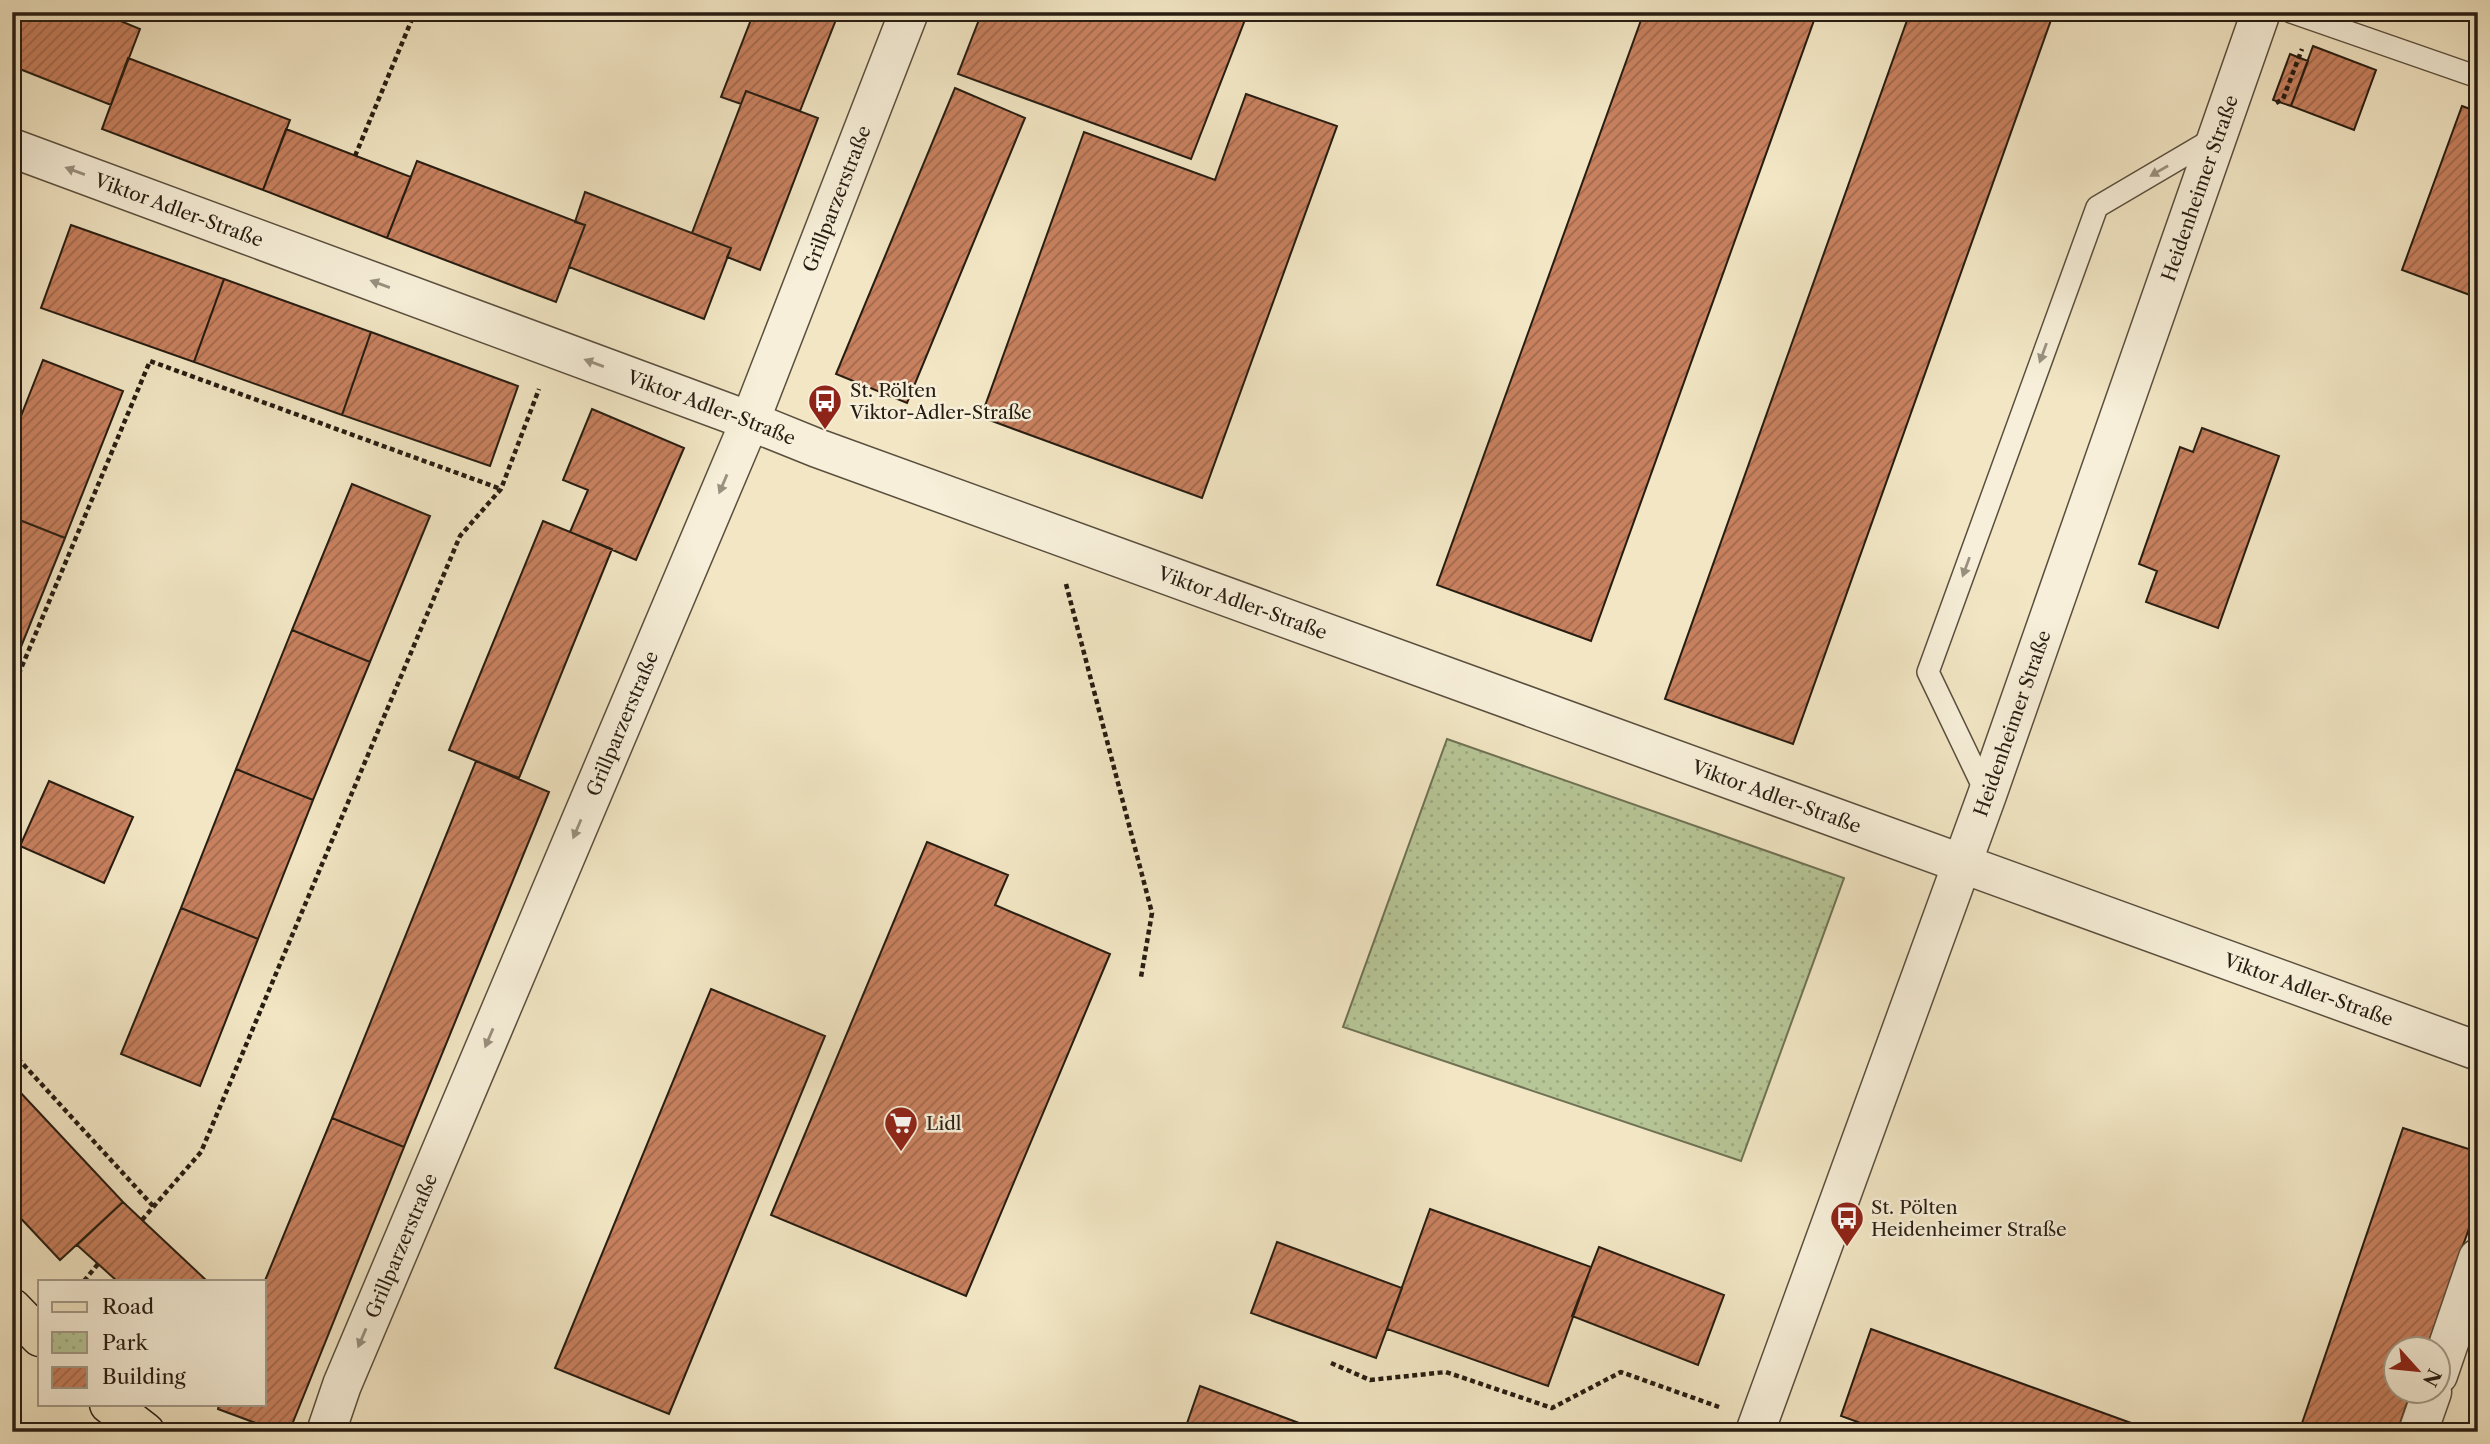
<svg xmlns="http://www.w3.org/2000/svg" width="2490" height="1444" font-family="'Libre Caslon Text',serif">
<defs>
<pattern id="park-dots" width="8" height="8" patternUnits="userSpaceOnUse" patternTransform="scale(1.75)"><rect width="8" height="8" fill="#b7c697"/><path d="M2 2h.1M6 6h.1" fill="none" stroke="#9daa81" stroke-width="1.8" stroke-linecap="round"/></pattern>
<pattern id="building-hatch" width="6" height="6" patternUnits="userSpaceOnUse" patternTransform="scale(1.75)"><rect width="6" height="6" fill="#c8815f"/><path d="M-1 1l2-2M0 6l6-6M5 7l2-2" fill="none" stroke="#a2694d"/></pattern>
</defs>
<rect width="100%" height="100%" fill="#f2e6c4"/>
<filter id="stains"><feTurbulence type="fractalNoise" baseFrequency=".00286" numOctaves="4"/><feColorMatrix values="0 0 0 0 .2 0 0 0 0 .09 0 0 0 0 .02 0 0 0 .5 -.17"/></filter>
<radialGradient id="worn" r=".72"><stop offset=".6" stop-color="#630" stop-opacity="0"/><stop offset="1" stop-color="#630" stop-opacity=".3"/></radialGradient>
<path fill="url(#park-dots)" stroke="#6f7254" stroke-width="2" d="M1447,739L1844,878L1741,1161L1343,1027Z"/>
<path fill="url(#building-hatch)" stroke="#271d12" stroke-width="2" d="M12,12H99L140,29L111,105L12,66Z
M754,12H839L800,111L746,91L741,104L721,97Z
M982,12H1248L1191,159L958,74Z
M1644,12H1817L1591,641L1437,585Z
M1910,12H2030L2051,20L1793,744L1665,699Z
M2313,46L2376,70L2354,130L2291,106Z
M2290,54L2308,61L2291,106L2273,100Z
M128,58L290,120L263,190L102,129Z
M955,88L1025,118L907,403L836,374Z
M746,91L818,118L760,270L727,257L731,248L692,233Z
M1246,94L1337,126L1202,498L981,417L1084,132L1215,180Z
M2462,106L2478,112V298L2402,270Z
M286,129L411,177L387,238L263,190Z
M417,161L585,225L556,302L387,238Z
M585,192L731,248L704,319L569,267L585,225L575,222Z
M71,225L224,279L194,362L41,308Z
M224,279L371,332L342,415L194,362Z
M371,332L518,386L490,466L342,415Z
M43,360L123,391L65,538L12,517V439Z
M592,409L684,448L636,560L570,532L588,490L563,480Z
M2202,428L2279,456L2218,628L2146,602L2157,571L2139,564L2180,447L2193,452Z
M352,484L430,516L370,662L292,630Z
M12,517L65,538L12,669Z
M543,521L612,549L519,778L449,750Z
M292,630L370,662L313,800L236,769Z
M476,761L549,792L404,1147L332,1118Z
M236,769L313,800L258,939L181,908Z
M49,781L133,817L104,883L20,846Z
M927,842L1008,875L995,905L1110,954L966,1296L771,1215Z
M181,908L258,939L200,1086L121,1054Z
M711,989L825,1036L669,1414L555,1368Z
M19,1091L123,1202L60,1260L12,1209V1097Z
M332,1118L404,1147L289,1432H280L218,1409L219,1404H264V1283Z
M2403,1128L2478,1152V1203L2426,1350H2396V1392H2411L2397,1432H2299Z
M123,1202L142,1220L207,1281H117L77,1245Z
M1430,1209L1591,1267L1548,1386L1387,1329Z
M1277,1242L1402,1288L1376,1358L1251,1313Z
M1599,1247L1724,1295L1698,1365L1572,1316Z
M1871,1329L2156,1432H1885L1841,1416Z
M1200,1386L1323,1432H1184Z"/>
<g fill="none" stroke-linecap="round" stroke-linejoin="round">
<g stroke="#5a4f3e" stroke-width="24">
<path id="lane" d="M2291,12L2478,77
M1987,795L1928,672L2097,207L2216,137"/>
</g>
<g stroke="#5a4f3e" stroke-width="41">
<g id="street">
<path id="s1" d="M12,148L750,421L817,448L2478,1051"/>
<path d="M2438,1375L2478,1258"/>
<path id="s2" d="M326,1432L342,1385L750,421L909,12"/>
<path id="s3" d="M1755,1432L1987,795L2261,12"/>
<path d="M2418,1432L2432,1392"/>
</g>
</g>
<g stroke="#271d12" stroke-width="41">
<path id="primary" d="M12,1308L40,1337
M109,1404L145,1432"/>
</g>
<path stroke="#271d12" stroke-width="4.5" stroke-dasharray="5 3.5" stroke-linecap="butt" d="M2276,103L2283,99L2302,49
M355,156L415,12
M1066,584L1152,913L1141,977
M12,690L150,361L501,489
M12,1052L153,1206
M142,1220L201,1152L460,536L501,489L539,389
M84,1281L98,1264
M1331,1363L1370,1380L1446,1372L1552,1408L1621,1372L1719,1407"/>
<use href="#lane" stroke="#f7efd9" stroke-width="21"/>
<use href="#street" stroke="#f7efd9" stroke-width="38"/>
<use href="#primary" stroke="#f2e6c4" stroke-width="38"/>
</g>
<defs><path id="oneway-solid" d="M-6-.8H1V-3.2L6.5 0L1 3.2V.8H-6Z" transform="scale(1.75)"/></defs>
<g fill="#99907f">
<use href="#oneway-solid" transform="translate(75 171) rotate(-160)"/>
<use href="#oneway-solid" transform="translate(2159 171) rotate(150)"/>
<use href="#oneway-solid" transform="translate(380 284) rotate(-160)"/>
<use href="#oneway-solid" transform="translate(2043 353) rotate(110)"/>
<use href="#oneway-solid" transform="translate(594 363) rotate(-160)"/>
<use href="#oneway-solid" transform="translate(723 484) rotate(113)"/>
<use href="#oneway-solid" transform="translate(1966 567) rotate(110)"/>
<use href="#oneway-solid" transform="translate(577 829) rotate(113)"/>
<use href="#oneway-solid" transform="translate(489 1038) rotate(113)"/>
<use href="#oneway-solid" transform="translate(362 1338) rotate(113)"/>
</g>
<defs>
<g id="bus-pin" transform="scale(1.75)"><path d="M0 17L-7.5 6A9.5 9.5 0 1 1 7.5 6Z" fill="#8f2418" stroke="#f7efd9"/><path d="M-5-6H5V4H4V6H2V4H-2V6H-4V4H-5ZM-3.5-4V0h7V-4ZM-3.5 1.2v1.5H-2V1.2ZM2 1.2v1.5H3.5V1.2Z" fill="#fff"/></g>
<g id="supermarket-pin" transform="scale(1.75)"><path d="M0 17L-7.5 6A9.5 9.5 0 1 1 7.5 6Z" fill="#8f2418" stroke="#f7efd9"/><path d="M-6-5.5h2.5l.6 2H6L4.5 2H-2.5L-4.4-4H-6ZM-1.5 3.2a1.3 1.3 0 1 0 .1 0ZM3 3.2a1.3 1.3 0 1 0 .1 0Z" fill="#fff"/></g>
</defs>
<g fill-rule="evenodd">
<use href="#bus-pin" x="825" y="401"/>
<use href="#supermarket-pin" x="901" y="1123"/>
<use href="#bus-pin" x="1847" y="1218"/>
</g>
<g text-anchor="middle" stroke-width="5" stroke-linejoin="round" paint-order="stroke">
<g font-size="19" fill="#271d12" stroke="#f7efd9">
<text dy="7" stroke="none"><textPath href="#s3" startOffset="1321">Heidenheimer Straße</textPath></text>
<text dy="7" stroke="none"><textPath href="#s2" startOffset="1335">Grillparzerstraße</textPath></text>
<text dy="7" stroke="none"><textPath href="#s1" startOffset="178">Viktor Adler-Straße</textPath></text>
<text dy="7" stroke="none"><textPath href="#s1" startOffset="746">Viktor Adler-Straße</textPath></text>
<text dy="7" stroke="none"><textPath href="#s1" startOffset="1312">Viktor Adler-Straße</textPath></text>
<text dy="7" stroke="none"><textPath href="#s3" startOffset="754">Heidenheimer Straße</textPath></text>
<text dy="7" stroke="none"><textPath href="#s2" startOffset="768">Grillparzerstraße</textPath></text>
<text dy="7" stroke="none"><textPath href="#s1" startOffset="1880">Viktor Adler-Straße</textPath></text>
<text dy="7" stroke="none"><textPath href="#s1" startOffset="2446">Viktor Adler-Straße</textPath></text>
<text dy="7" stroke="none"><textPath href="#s2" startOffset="201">Grillparzerstraße</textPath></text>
</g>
<g font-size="19" fill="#271d12" stroke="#f7efd9" text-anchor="start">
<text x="850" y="397">St. Pölten<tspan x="850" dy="22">Viktor-Adler-Straße</tspan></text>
<text x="926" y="1130">Lidl</text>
<text x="1871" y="1214">St. Pölten<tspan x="1871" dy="22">Heidenheimer Straße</tspan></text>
</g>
</g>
<rect width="2490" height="1444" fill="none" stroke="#f2e6c4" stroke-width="42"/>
<rect x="14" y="14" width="2462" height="1416" fill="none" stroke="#271d12" stroke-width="3.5"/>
<rect x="21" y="21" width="2448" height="1402" fill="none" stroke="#271d12" stroke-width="2"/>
<rect x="38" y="1280" width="228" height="126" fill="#f7efd9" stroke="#a49b89" stroke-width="2"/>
<rect x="52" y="1302" width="35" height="10" fill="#f2e6c4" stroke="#a49b89" stroke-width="2"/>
<text x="102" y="1314" font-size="21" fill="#271d12">Road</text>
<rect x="52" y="1332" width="35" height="21" fill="url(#park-dots)" stroke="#a49b89" stroke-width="2"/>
<text x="102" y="1350" font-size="21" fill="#271d12">Park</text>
<rect x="52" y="1367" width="35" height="21" fill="url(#building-hatch)" stroke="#a49b89" stroke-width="2"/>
<text x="102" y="1384" font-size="21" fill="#271d12">Building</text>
<g transform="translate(2417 1370) rotate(117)"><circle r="33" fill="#f7efd9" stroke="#a49b89" stroke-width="2"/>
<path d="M0-5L12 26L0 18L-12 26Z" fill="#8f2418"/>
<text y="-10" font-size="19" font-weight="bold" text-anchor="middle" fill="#271d12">N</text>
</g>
<rect width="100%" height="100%" filter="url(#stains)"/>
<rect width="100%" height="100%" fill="url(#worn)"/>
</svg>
